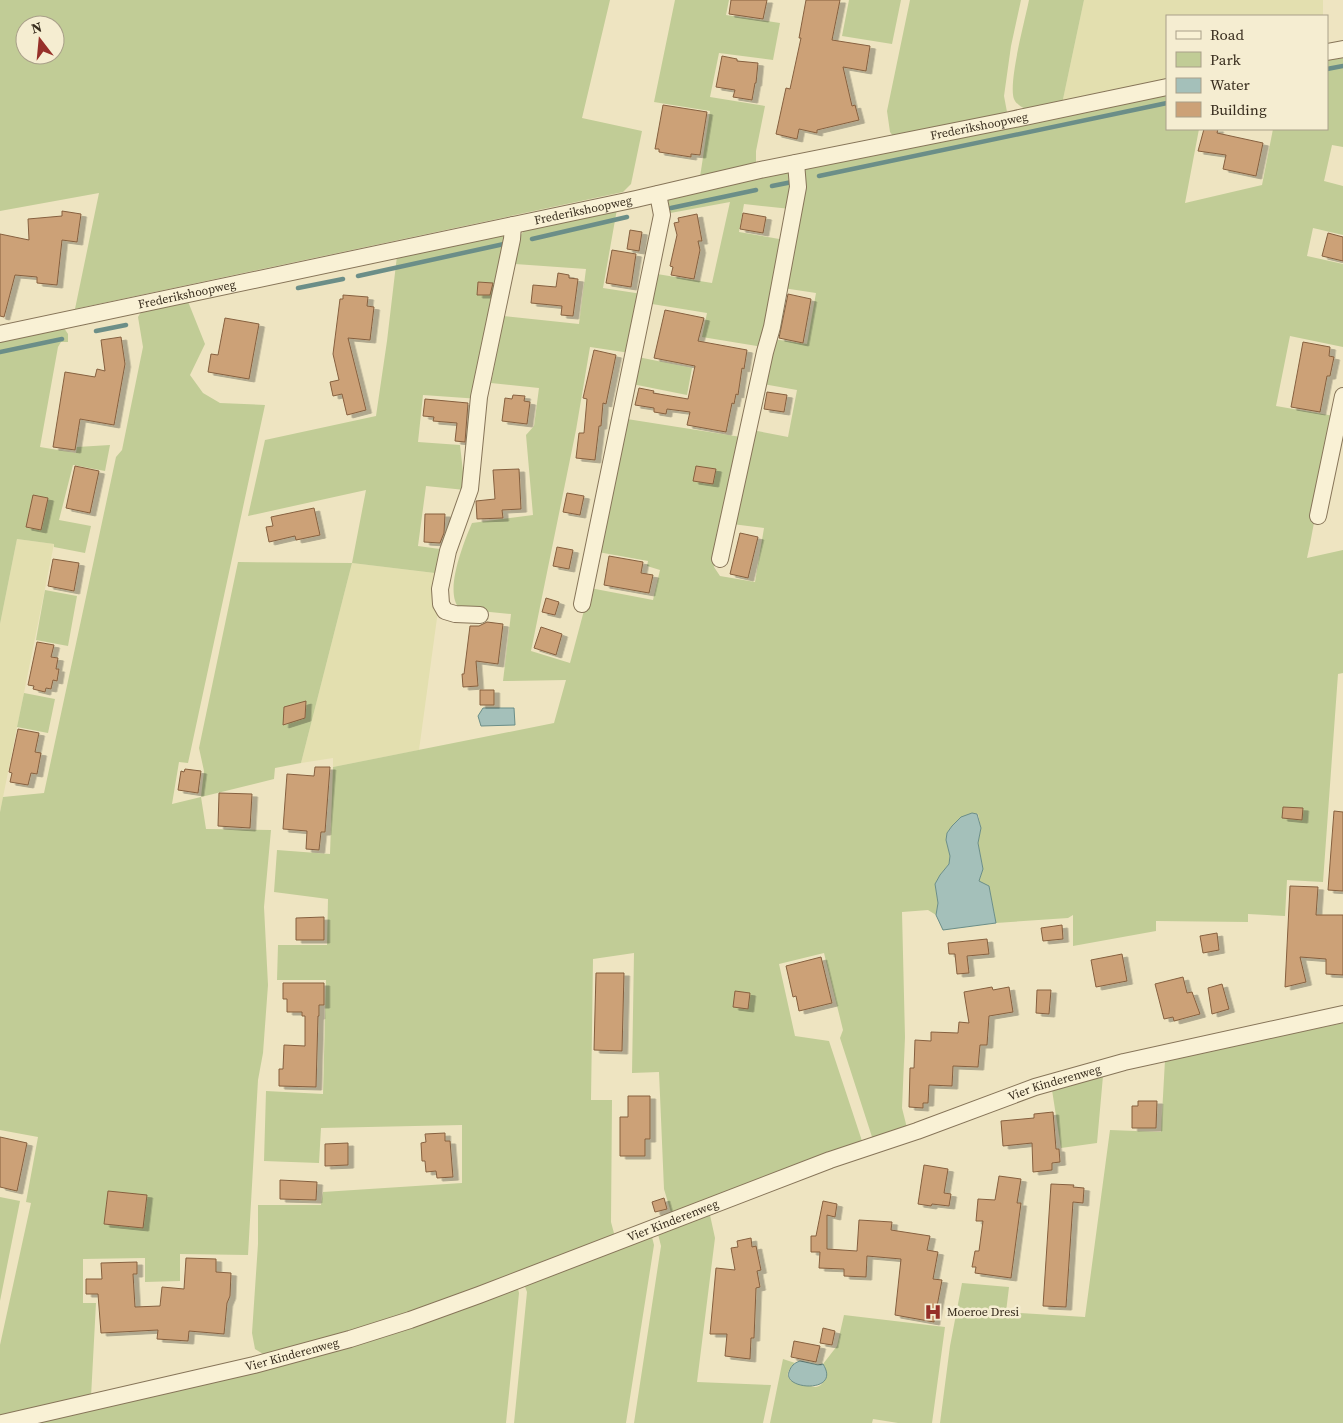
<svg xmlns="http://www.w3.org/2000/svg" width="1343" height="1423" font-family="'Source Serif 4',serif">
<defs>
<filter id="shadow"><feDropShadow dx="5.5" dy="3" stdDeviation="0" flood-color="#0004"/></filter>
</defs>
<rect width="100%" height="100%" fill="#eee4c1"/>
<path fill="#e3dfaf" d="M1084,0H1323V16H1167V80L1062,104Z
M17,539L54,544L0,812V624Z
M352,563L443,574L419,750L333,767V758L301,763Z"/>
<path fill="#c1cc96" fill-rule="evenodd" d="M0,0H610L582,118L642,131L631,184L623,192L75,309L99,193L0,211ZM25,25H55V55H25Z
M675,0H729L726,15L780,23L773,60L719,53L710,97L765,106L756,151V166L700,177L710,111L654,102Z
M849,0H901L892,44L842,36Z
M910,0H1021L1011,46L1004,96L1007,112L898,136H893L890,132L887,111Z
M1029,0H1084L1062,104L1026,109C1021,107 1016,104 1014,99C1008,83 1025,20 1029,0Z
M1343,56V147L1332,145L1324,181L1343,186V235L1313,228L1307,256L1343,264V347L1290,336L1276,406L1334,416L1310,544L1307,558L1343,550V673L1338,674L1323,882L1287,880L1285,916L1248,914V922L1156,921V931L1073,946V915L1068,918L996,923L989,886L979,882L983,868L978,843L981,828L978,814L972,813L952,826L947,833L946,840L950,856L949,864L940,875L935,884L938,903L936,915L928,910L902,912L905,1037L902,1108L907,1128L873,1140L840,1038L843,1030L824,953L779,964L795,1036L829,1041L863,1144L672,1216L664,1189L659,1072L632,1073L634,953L593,959L591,1100H612L611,1222L615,1237L367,1329L263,1354L255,1349L252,1333L258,1244V1205H321L323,1192L462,1183V1125L321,1128L319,1163L264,1161L266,1091L323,1094L326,980H277L278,945H327L328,899L274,892L277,850L330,854L333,767L554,723L566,680L503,681L511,614L460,609C443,593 464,542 472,523L533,515L526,435L534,426L539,388L491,383L504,316L579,324L586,269L515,264C517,252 516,237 526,229L617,209L603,288L642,294L630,353L590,347L576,430L531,651L570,663L590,588L653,600L660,570L647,566L648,561L598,552L627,419L741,437L714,567L720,576L755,582L764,528L732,524L752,430L788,437L797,390L763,384L773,339L807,344L816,293L783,288L802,173L806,169L1167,93V129H1199L1185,203L1262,185L1273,129H1327V59Z
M788,172H792L791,209L744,204L739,232L785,240L763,347L702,337L707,313L652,304L657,274L712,283L730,202L665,214L667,199Z
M505,233L480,399L423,395L418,442L460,445L465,490L426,486L418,546L447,550L443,574L352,563L301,763L275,768L274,779L201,797L206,829L271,830L264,907L268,985L263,1053L258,1080L248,1255L180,1254V1281L145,1282V1258L83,1259V1303H96L91,1397L0,1417V1345L31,1203L26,1202L38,1137L0,1130V812L3,797L44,793L116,457L122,450L143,347L138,317L141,312L187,299L205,344L190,375L203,393L220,403L265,405L188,763L179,762L172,804L201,797L204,771L199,748L238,562L352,563L366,490L248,516L265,440L376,416L387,341L397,256Z
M62,325L68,334V342H61L58,347L40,447L76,453L77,447L110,445L105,471L73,465L59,520L91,526L85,553L54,547V544L17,539L0,624V338Z
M638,357L692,368L687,395L632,384Z
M45,590L77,596L68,646L36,640Z
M24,693L55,699L48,733L17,727Z
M1343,1023V1423H940L950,1346L962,1283L1009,1287L1006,1312L1085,1317L1110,1130L1161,1132L1165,1060Z
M1103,1076L1097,1143L1061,1148L1052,1090Z
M0,1197L20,1201L0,1301Z
M710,1215L715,1238L697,1382L771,1385L763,1423H634L661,1246L658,1234Z
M652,1237L654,1245L626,1423H514L527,1292L524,1284Z
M517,1285L519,1293L506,1423H37L256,1371Z
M844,1315L945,1327L932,1423H898L873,1419L872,1423H770L783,1359L795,1363C781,1376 789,1383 804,1385C807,1385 813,1387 816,1387C827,1385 827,1371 823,1364L837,1346Z"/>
<path fill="#a4c0ba" stroke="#6b8e88" d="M483,708H514L515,725L481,726L478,716Z
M972,813L977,814L981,828L978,843L983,869L979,881L989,886L996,923L943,930L936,915L938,903L935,884L940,875L949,864L950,856L946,840L947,833L952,826L961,817Z
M800,1361L818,1365L823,1364C842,1394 782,1390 789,1372C791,1366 794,1363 800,1361Z"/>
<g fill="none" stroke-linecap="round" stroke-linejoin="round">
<path stroke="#6b8e88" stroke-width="4.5" d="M1327,69L1343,66
M819,176L1167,103
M772,186L792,182
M671,208L756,190
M532,239L627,217
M358,276L504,244
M298,288L343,279
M96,331L126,325
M0,352L62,339"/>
</g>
<path fill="#cca177" stroke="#86603f" filter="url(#shadow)" d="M731,0H767L763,19L729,14Z
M806,0H840L832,40L870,46L866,71L843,67L852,106L855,105L859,120L817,130V133L799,129L797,139L776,134L786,88L790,89L801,38H799Z
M722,56L737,59V61L758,63L756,83H755L752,100L733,97L735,90L716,87Z
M663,105L707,112L700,155L691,154V157L659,152V149H655Z
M1204,129H1218L1217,133L1263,143L1256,176L1223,169L1226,155L1198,151Z
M62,211L81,214L77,242L62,240L57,285L37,283V277L15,275L4,317L0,316V234L29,240L28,219L62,216Z
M743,213L766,217L763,233L740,229Z
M697,214L702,241H698L700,250L694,279L671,275L673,267L670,266L677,235L674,223L679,222L678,218Z
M630,230L642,232L639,251L627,249Z
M1328,233L1343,237V261L1322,256Z
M612,250L636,254L631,287L606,283Z
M558,273L569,275V278L578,279L573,316L561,315L562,306L531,303L533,285L556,287Z
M478,282L493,283L490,295H477Z
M788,294L811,299L803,343L779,338Z
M343,295L368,297L367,306L374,307L370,340L348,338L366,410L347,415L342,394L333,396L330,382L339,380L333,354L340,299H343Z
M665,310L704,318L698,341L747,350L744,369L742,368L738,395L736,394L734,404L732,403L726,432L687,425L690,412L667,409L666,414L654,412V408L635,405L639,388L654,391L653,393L688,399L695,366L654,358Z
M225,318L259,324L249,379L208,372L211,354L218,355Z
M121,337L125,364L114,425L80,419L75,450L53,447L65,372L95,377L97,369L105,371L101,340Z
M1303,342L1330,347L1329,356L1334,357L1330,376H1327L1320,412L1291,407Z
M594,350L616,355L606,404L603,403L601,426H599L595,460L576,458L579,433H584L587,399L583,398Z
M767,392L787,395L784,412L764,409Z
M513,395L525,396L524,401L530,402L527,424L502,421L505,398L512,399Z
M425,399L468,403L465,442L455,441L457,423L433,421L434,417L423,416Z
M75,466L99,471L90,513L66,508Z
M696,466L716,469L713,484L693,481Z
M519,469L521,509L502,510L503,518L477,519L476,501L495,499L493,470Z
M567,493L584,496L580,515L563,512Z
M33,495L48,498L41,530L26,527Z
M314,508L320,535L296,540L295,536L269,542L266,527L273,526L271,517Z
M425,514H445L444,533L440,543L424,542Z
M740,533L758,537L748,578L730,574Z
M557,547L573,550L569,569L553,566Z
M609,556L643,562L641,573L653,575L649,593L604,585Z
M53,559L79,563L74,591L48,586Z
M546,598L559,602L555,615L542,612Z
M487,622L503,624L498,664L476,661L478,686L463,687L462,674H464L470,626H479Z
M541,627L562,634L556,655L534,648Z
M37,642L54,645L51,657L58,658L56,669H59L57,681L53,680L51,689L46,688L45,692L33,689L34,686L28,685Z
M480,690H494V705H480Z
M306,701L305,718L283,725L284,707Z
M18,729L39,733L35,752L41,753L37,774L31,773L28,785L10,782L12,773L9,772Z
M315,767H330L325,832H321L319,850L306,849L307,831L283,829L287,774L314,776Z
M185,769L201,771L198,793L178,790L181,771L184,772Z
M219,793L252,794L250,828L218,826Z
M1283,807L1303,808L1302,820L1282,818Z
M1334,811L1343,812V891L1328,890Z
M1290,886L1318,887L1316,915H1343V975L1326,974V959L1300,957L1306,982L1285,987Z
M324,917V940H296V918Z
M1062,925L1063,939L1043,941L1041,928Z
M1217,933L1219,950L1203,953L1200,936Z
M987,939L989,954L967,956L969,973L957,974L955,954H949L948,943Z
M1122,954L1127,981L1096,987L1091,960Z
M821,957L832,1003L799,1011L796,996L793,997L786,966Z
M596,973H624L622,1051L594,1050Z
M1183,977L1187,993L1192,992L1200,1014L1174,1021L1173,1017L1164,1019L1155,984Z
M283,983H324V1005H319V1016H318L316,1087L279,1086V1069H283L284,1045L305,1046V1016H302V1012H287V999H283Z
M1222,984L1229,1009L1212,1014L1208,988Z
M992,987L993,990L1009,987L1013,1012L989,1016L987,1045H980L978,1067L953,1066L952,1086L929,1085L928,1103H923V1108L909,1107L910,1068H914L915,1040L931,1041V1032L958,1033L959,1022L969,1023L964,992Z
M1037,990H1051L1049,1014L1036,1013Z
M735,991L750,993L748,1009L733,1007Z
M628,1096H650V1139H645V1156H620V1117H628Z
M1138,1101H1157L1156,1128H1132V1106H1138Z
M1053,1112L1056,1149H1059L1060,1162L1052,1163V1170L1033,1172L1032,1143L1003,1146L1001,1121L1034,1118V1114Z
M445,1133V1141H450L453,1177L437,1178L436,1171L426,1172L425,1161H422L421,1143L426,1142L425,1134Z
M0,1137L27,1143L17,1191L0,1187Z
M348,1143V1165L325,1166V1144Z
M924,1165L948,1169L944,1193L951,1194L949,1206L932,1204L931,1206L918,1204Z
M999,1176L1021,1179L1017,1203H1021L1011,1278L975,1273L976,1267H972L975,1251H979L983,1221H976L978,1199L995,1200Z
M280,1180L317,1182L316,1200L280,1199Z
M1051,1184L1074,1185L1073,1187L1084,1188L1083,1203L1073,1202L1066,1307L1043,1306Z
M108,1191L147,1195L143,1228L104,1224Z
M664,1198L667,1209L655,1212L652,1202Z
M823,1201L837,1204L835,1217L827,1215V1249L857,1251L859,1220L892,1222L891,1230L930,1236L927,1250L938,1252L933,1279L942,1280L934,1322L895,1315L901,1259L867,1256L866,1277L844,1276V1269L819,1268L820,1252H811V1236H816Z
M751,1238L752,1247L756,1246L761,1270L757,1271L760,1287L756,1288L754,1338H751L750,1359L725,1356L727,1334H710L716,1268L735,1270L731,1248L738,1247L737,1241Z
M186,1258L216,1259V1272L231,1273L230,1296L227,1303L224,1334L189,1331L188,1341L157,1339L158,1330L101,1333L98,1294H86V1279H102L101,1263L137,1262V1274H133L135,1307L160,1306L162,1287L184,1289Z
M823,1328L835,1331L832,1345L820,1343Z
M794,1341L820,1346L816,1362L791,1357Z"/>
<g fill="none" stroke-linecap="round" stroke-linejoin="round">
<g stroke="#877559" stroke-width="18">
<g id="street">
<path d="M1327,52L1343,49"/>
<path id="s1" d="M0,334L636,199L760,170L1010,120L1167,87"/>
<path d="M1318,516L1343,396"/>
<path d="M720,559L765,352L772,327L798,187L796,163"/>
<path d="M582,604L662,215L658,194"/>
<path d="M480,615L455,614L445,611L441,604L440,589L448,551L470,489L479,397L512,239L513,225"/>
<path id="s2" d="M2,1423L254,1365L350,1339L410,1320L479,1295L830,1160L917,1131L1035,1087L1124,1062L1343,1014"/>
</g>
</g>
<use href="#street" stroke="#f9f1d5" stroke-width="16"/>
</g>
<defs>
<g id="hospital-bare" transform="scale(1.35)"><path d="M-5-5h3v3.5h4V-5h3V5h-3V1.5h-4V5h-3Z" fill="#963029" stroke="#f5edd1" stroke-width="2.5" paint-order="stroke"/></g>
</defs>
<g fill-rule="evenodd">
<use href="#hospital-bare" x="933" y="1312"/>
</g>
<g text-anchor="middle" stroke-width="5" stroke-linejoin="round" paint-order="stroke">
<g font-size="12" fill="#372c1d" stroke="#f5edd1">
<text dy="4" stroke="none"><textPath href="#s1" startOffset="1001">Frederikshoopweg</textPath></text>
<text dy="4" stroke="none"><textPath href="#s1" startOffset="596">Frederikshoopweg</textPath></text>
<text dy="4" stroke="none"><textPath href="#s1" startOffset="191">Frederikshoopweg</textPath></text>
<text dy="4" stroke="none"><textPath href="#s2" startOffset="1108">Vier Kinderenweg</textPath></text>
<text dy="4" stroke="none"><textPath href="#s2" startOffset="702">Vier Kinderenweg</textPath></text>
<text dy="4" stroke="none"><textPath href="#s2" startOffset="298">Vier Kinderenweg</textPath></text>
</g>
<g font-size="12" fill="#372c1d" stroke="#f5edd1" text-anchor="start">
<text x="947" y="1316">Moeroe Dresi</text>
</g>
</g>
<rect x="1166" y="15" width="162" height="115" fill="#f5edd1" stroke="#a9a089"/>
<rect x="1176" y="31" width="25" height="8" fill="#f9f1d5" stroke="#a9a089"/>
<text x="1210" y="40" font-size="15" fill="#372c1d">Road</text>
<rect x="1176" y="52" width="25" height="15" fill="#c1cc96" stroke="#a9a089"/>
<text x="1210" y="65" font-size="15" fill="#372c1d">Park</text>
<rect x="1176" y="78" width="25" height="15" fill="#a4c0ba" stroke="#a9a089"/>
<text x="1210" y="90" font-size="15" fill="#372c1d">Water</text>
<rect x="1176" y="102" width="25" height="15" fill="#cca177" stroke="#a9a089"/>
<text x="1210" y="115" font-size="15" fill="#372c1d">Building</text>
<g transform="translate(40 40) rotate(344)"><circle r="24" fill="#f5edd1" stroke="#a9a089"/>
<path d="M0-4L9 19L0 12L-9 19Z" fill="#963029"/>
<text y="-8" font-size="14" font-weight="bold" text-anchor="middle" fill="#372c1d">N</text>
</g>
</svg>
